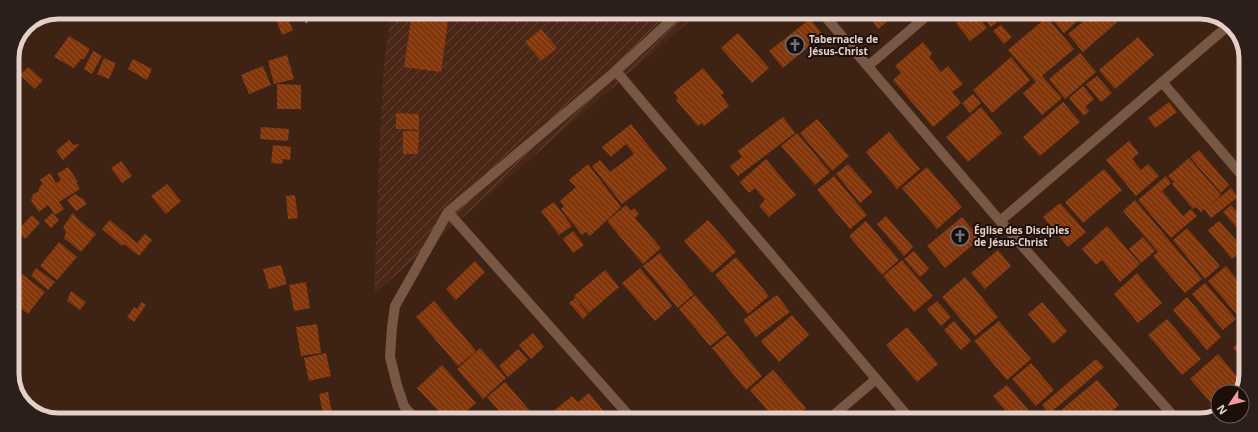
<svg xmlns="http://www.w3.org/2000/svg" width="1258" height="432" font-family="'Noto Sans',sans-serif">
<defs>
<pattern id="industrial-furrows" width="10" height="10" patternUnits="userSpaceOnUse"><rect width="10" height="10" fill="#4a2716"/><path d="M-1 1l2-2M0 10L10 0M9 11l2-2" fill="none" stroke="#644536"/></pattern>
<pattern id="building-back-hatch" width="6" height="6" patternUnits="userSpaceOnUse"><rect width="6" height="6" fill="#83370b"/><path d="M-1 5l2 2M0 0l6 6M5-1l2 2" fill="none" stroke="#94532d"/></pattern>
</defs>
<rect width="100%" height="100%" fill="#3e2214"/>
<path fill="url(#industrial-furrows)" d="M391,13H699L374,294L380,134L384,64Z"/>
<path fill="url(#building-back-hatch)" d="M273,12H285L293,30L282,35Z
M412,13H449L441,72L404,67Z
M878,14H897L878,29L871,19Z
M968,14H976L987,28L970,41L956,23Z
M980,14H1007L991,27Z
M1060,14H1085L1064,33L1053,20Z
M1092,14H1117L1121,19L1083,52L1068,34Z
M1047,17L1074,49L1042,76L1062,98L1042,115L1023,93L1036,82L1008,50Z
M810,19L823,35L783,68L769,51Z
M1001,25L1012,37L1004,44L993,31Z
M541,29L557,48L541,61L525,42Z
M738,33L769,68L752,83L721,48Z
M69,36L90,49L84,59H81L74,68L54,57Z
M1138,37L1154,55L1115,89L1099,70Z
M923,42L932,53L929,57L941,72L948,66L963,84L952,92L961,103L933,127L893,80L901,73L895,66Z
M93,51L102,56L92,74L84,69Z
M1080,53L1096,72L1065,99L1049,79Z
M287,55L294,79L274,84L268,61Z
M1011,57L1030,80L992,113L973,90Z
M104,58L116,63L109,79L97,74Z
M133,59L152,69L147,80L128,69Z
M1246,63V76L1239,69Z
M263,66L271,85L249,94L241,75Z
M28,67L43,80L35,89L20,75Z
M703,68L724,93L721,95L729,106L704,126L702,123L698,126L676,100L678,98L674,92Z
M1097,76L1112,93L1101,102L1086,84Z
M277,84L301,85V109H277Z
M1083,86L1094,99L1085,107L1089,111L1084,116L1069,98Z
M973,94L981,103L970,113L962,103Z
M13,95L22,107L14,113L12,111V96Z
M1063,102L1080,122L1040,156L1023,137Z
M1169,102L1177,112L1155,128L1148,118Z
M981,107L1002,133L968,162L946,137Z
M396,113L419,114V130L396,129Z
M783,117L795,133L738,176L730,166L742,157L738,151Z
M817,119L849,156L832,171L800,133Z
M631,124L667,169L622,204L592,166L600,160L610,172L634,154L626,144L611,157L602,147Z
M261,127L289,129L288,141L260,139Z
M403,131H419L418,154H403Z
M889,132L920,169L897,189L866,152Z
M797,133L830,172L815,185L781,146Z
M69,140L73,145L78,144L79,145L63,160L56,151Z
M1129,141L1139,153L1132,159L1141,170L1148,164L1159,176L1136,196L1106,160Z
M273,145L291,147L290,160L283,159L282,164L271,163Z
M1199,150L1229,185L1221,193L1190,157Z
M1189,158L1221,195L1208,207L1231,188L1238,197L1211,218L1204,209L1201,212L1196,207L1193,209L1172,184L1174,182L1168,176Z
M766,159L796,195L769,217L759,206L765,200L755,188L749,193L740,182Z
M121,161L132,176L122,183L111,168Z
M588,164L621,207L590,236L586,232L582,235L561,209L564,206L560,201L576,187L569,180Z
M848,164L873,192L860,203L836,174Z
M68,167L78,182L76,183L80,189L59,202L64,209L55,215L48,205L39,212L31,201L33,194L38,192L40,186L43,184L40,180L50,173L56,183L61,180L57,174Z
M927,167L962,207L937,229L902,188Z
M1104,169L1122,190L1083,223L1065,202Z
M834,176L867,215L850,229L817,190Z
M1166,176L1171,183L1162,191L1183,216L1191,209L1197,216L1171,238L1138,200Z
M167,184L181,201L166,214L151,196Z
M75,194L83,199L87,204L76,211L67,200Z
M295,195L298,218L288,219L286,196Z
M1135,200L1202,279L1185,293L1153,256L1158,252L1123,211Z
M554,202L572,226L559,235L541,211Z
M1060,203L1086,232L1068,247L1043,217Z
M626,205L631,211L634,208L639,214L635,218L661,248L643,264L607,221Z
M1231,205L1245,221L1237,228L1223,212Z
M52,213L59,220L51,228L44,221Z
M73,213L79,220L96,234L81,252L64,238L66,232L63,227Z
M32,215L40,223L25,239L17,231Z
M886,216L913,247L904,256L877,224Z
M962,217L980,239L945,268L927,246Z
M110,220L137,243L145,234L152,240L139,256L124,244L122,246L102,229Z
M708,220L736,252L712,273L684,241Z
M866,221L899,260L882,275L849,236Z
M1219,221L1244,249L1232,259L1208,230Z
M1107,226L1140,264L1120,282L1102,260L1096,265L1082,249Z
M1187,228L1220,266L1205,279L1173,240Z
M573,231L584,245L573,253L563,239Z
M1143,237L1155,251L1141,263L1129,249Z
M59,242L77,257L57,280L40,266Z
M998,250L1011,266L985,289L971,273Z
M914,251L929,269L920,277L904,259Z
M660,253L694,294L678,308L643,266Z
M736,257L769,296L748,314L715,275Z
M902,260L933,296L914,312L883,276Z
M475,261L485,272L456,300L446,289Z
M281,265L287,284L269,289L263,269Z
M1226,266L1244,288V323L1208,281Z
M36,268L55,282L48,290L31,276Z
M640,268L672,306L655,321L622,283Z
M605,270L619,287L589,313L574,296Z
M1137,273L1162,303L1138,323L1114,294Z
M22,274L45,292L28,314L12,301V286Z
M965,277L998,317L975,336L942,297Z
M306,282L310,308L294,311L289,285Z
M1205,283L1236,319L1223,330L1192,294Z
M71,291L86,302L80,310L67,301Z
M695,295L727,333L710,346L679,309Z
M777,295L790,312L756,337L743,320Z
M1187,297L1221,337L1207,350L1173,310Z
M575,298L588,314L583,319L569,303Z
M434,301L476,351L458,366L416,317Z
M937,301L951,317L941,326L927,309Z
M142,302L146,305L134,322L127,317L134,307L137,309Z
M1042,302L1067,331L1053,344L1028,314Z
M792,315L809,335L779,362L761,341Z
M1167,319L1201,359L1182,375L1148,335Z
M954,321L971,341L961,350L944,330Z
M999,321L1031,359L1007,380L974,341Z
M317,324L321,353L301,356L296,327Z
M907,327L938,364L917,382L886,345Z
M533,333L544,347L531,359L519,345Z
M728,335L762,376L746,390L712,348Z
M1237,344L1243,351L1239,355L1233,348Z
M480,348L506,378L483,399L457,369Z
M518,349L528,360L508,377L499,366Z
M326,353L331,376L309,381L304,358Z
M1218,354L1241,381L1229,392H1218V401L1213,405L1190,379Z
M1096,359L1104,367L1049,414L1042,405Z
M1031,363L1054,390L1036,406L1012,379Z
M442,365L476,403L459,418H445L417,388Z
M773,370L806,408L794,419H775L750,390Z
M1097,380L1119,405L1102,420H1055L1053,417Z
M505,382L537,419H506L487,397Z
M1007,385L1037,420H1013L993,396Z
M328,392L333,418H324L319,394Z
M589,393L609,418L607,419H555L551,413L572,396L578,402Z"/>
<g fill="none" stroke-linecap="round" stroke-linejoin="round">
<path stroke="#866d62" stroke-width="2.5" stroke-dasharray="2 3" stroke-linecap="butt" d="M306,23L309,13"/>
<path stroke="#785845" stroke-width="10" d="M823,14L1000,221L1177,420
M868,66L929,14
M616,71L910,419
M1162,82L1245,179
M448,212L632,419
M1000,221L1229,25
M414,418L404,406L397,385L390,357L392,327L395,306L448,212L616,71L679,13
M829,419L875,380"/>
</g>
<defs>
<g id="church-ring" transform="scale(1)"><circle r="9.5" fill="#1c0f09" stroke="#6b7280" stroke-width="1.5"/><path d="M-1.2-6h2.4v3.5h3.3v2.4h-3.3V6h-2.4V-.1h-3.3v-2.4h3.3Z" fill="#6b7280"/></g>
</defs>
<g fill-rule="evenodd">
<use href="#church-ring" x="795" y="45"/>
<use href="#church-ring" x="960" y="236"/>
</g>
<g text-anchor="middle" stroke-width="4" stroke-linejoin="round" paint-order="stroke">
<g font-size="10" font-weight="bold" fill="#e4d0c8" stroke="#1c0f09" text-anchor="start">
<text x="809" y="43">Tabernacle de<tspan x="809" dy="12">Jésus-Christ</tspan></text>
<text x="974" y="234">Église des Disciples<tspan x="974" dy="12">de Jésus-Christ</tspan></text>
</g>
</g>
<path d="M0 0H1258V432H0ZM58 19H1200A39 39 0 0 1 1239 58V374A39 39 0 0 1 1200 413H58A39 39 0 0 1 19 374V58A39 39 0 0 1 58 19Z" fill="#2c1e18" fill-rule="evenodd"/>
<path fill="none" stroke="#e4d0c8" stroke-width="5" d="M58 19H1200A39 39 0 0 1 1239 58V374A39 39 0 0 1 1200 413H58A39 39 0 0 1 19 374V58A39 39 0 0 1 58 19Z"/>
<g transform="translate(1230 404) rotate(235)"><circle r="19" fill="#1c0f09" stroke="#6c5c55"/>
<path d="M0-3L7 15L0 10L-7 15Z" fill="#f49aa3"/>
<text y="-6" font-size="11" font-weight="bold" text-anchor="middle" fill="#e4d0c8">N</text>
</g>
</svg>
